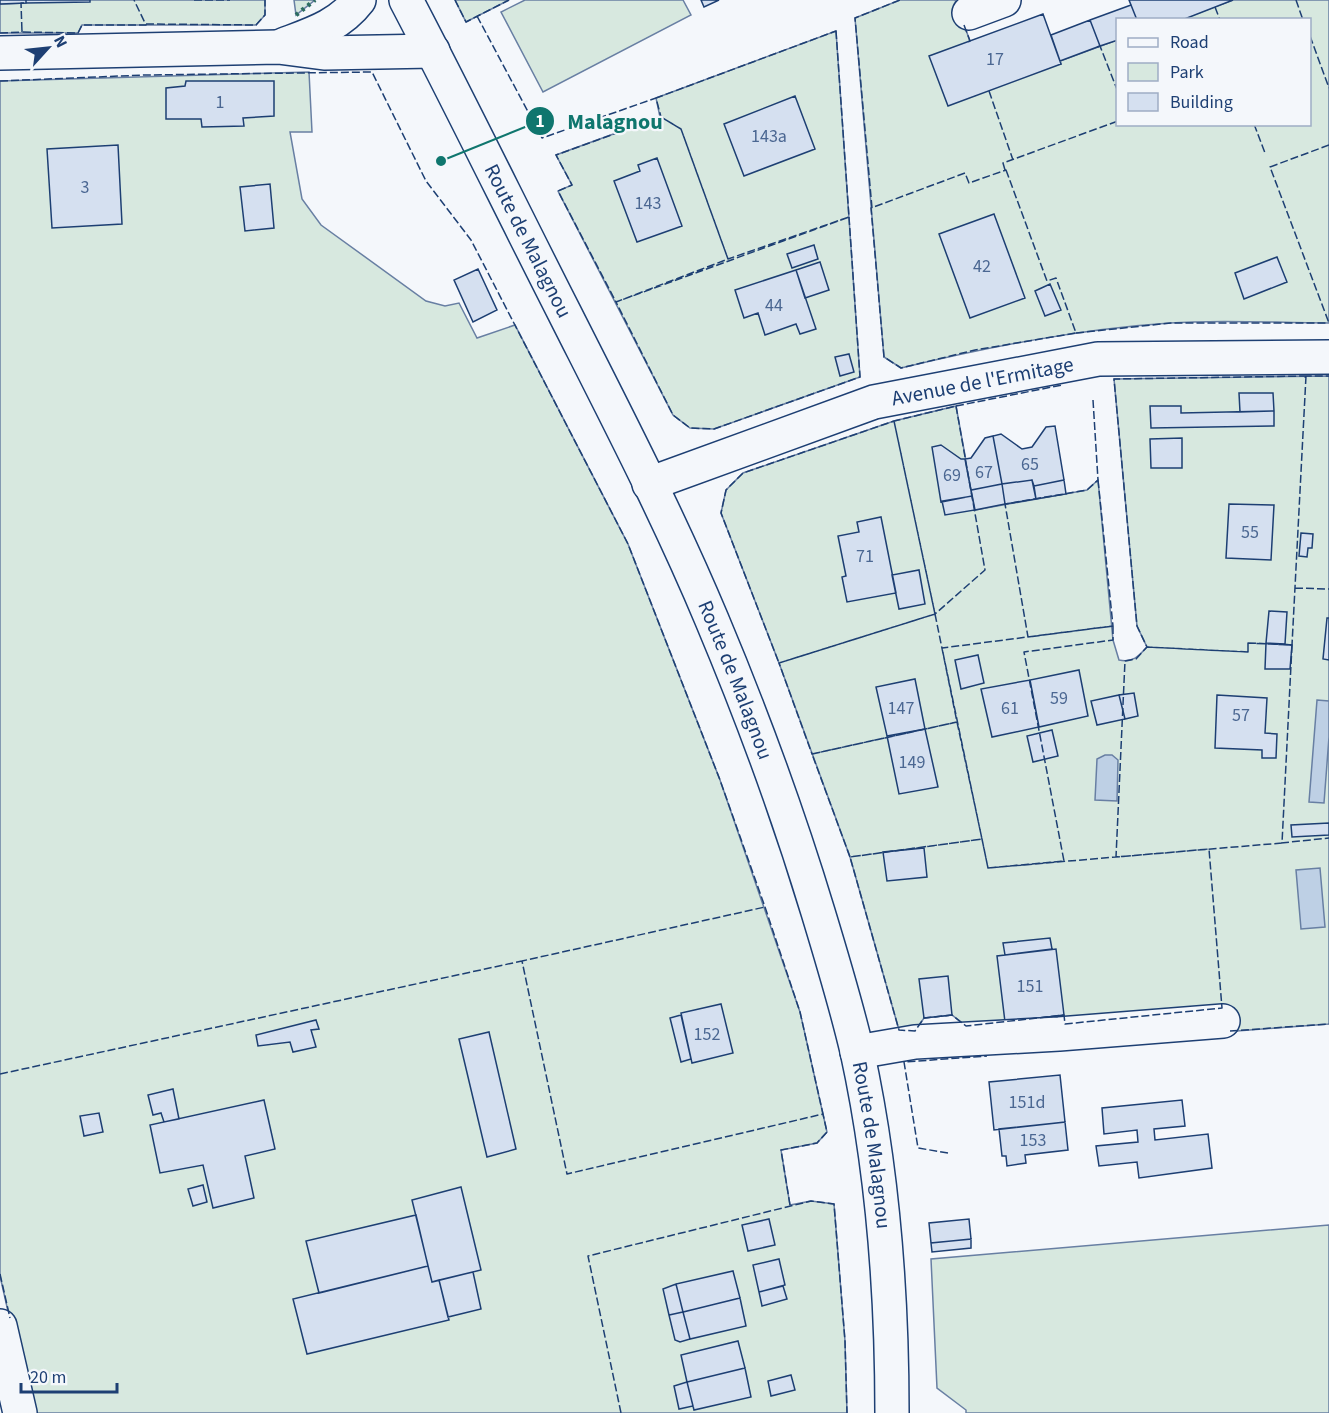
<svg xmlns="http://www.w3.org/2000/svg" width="1329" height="1413" font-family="'Source Sans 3',sans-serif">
<rect width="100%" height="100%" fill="#f4f7fb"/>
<path fill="#d7e8df" stroke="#687fa3" stroke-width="1.5" d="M26,0H265V15L256,25H82L78,33H0V4L26,3Z
M294,0H315L296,15Z
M455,0H509L466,22Z
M525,0H683L691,15L543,92L501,12Z
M900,0H955L970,41L1061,64L1060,61L1117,40L1118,124H1310V20L1182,19L1233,0H1329V323C1277,323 1221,319 1170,323C1079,329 989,347 901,368L884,357L855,18Z
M836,31L860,377L714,429L690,428L673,415L558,191L572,185L556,155L660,117L656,98Z
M309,72L312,132H290L302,199L321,225L426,301L445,306L459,303L477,338L515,325L628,544L720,780L800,1012L827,1132L817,1143L781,1150L790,1205L811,1201L834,1204L845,1341L847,1413H31L0,1276V81Z
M1329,376V1024L1224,1032L1065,1024L1063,1015L966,1026L952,1015L924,1018L915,1031L899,1030L850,857L779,663L721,513L726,490L743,473L894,421L956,406L975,510L1087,490L1098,480L1113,640L1119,660C1133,663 1139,656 1147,647L1137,626L1114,379Z
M1329,1225V1413H966V1410L937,1388L931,1259Z"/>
<path fill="#bed0e5" stroke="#687fa3" stroke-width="1.5" d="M1317,700L1329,701V737L1324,803L1309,802Z
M1105,755H1112L1118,760L1117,801L1095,800L1097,759Z
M1320,868L1325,927L1301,929L1296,870Z"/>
<path fill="#d5e0f0" stroke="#1d3f73" stroke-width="1.5" d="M0,0H26V3L0,4Z
M26,0H90V2L26,3Z
M701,0H719L704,7Z
M1129,0H1233L1182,20H1137Z
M1131,5L1137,20H1118V40L1100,46L1090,20Z
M1043,14L1061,64L948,106L929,56Z
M1090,20L1100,46L1060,61L1051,35Z
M186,81H274V116L243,118L244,126L202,127L201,119H166V88L185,86Z
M795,96L815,149L744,176L724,124Z
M118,145L122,224L52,228L47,149Z
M657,158L682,226L637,242L614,181L640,171L638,165Z
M270,184L274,228L245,231L240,187Z
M994,214L1025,298L970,318L939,234Z
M814,245L818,259L792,268L787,254Z
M1277,257L1287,282L1244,299L1235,273Z
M820,262L829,290L805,298L796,270Z
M478,269L497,310L473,322L454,280Z
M796,270L816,329L800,334L796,324L765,335L758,313L744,318L735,290Z
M1050,284L1061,310L1045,316L1035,291Z
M849,354L854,372L840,376L835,357Z
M1239,393H1273L1274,411L1240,412Z
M1150,406H1181V413L1274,411V426L1151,428Z
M1055,426L1064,480L1034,486L1032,480L1002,484L993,436L1001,434L1022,449L1032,447L1046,427Z
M993,436L1002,484L971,490L965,459L971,458L985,438Z
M1182,438V468H1151L1150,439Z
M941,445L961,459H965L972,496L941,502L932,447Z
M1032,480L1036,499L1005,504L1002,484Z
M1064,480L1066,494L1036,499L1034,486Z
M1002,484L1005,504L975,510L971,490Z
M972,496L975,510L945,515L942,501Z
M1229,504L1274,505L1271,560L1226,558Z
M881,517L896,593L847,602L842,577L846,576L838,536L859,532L857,522Z
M1301,533L1313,534L1312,548H1308L1307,557L1299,556Z
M919,570L925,604L899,609L892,575Z
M1269,611L1287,612L1285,644L1266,643Z
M1327,618H1329V660L1323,659Z
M1266,643L1292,645L1290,669H1265Z
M978,655L984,683L961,689L955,660Z
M1079,670L1088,716L1039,727L1030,680Z
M915,679L925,729L887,736L876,687Z
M1030,680L1039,727L992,737L981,689Z
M1134,693L1138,716L1125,719L1119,695Z
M1119,695L1125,719L1097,725L1091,701Z
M1217,695L1267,698L1265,733L1277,734L1276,758H1262V750L1215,748Z
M925,729L938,787L899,794L887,736Z
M1052,730L1058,756L1033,762L1027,736Z
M1329,823V835L1292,837L1291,825Z
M924,848L927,877L887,881L883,852Z
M1050,938L1052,949L1005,955L1003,943Z
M1056,949L1064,1015L1005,1022L997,956Z
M948,976L952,1015L924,1018L919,979Z
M721,1004L733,1053L692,1063L681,1013Z
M681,1015L691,1059L681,1062L670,1018Z
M316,1020L319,1029L311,1030L316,1047L293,1052L290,1042L258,1046L256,1035Z
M489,1032L516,1149L487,1157L459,1039Z
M1060,1075L1065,1122L994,1130L989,1082Z
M173,1089L179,1119L164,1122L161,1113L153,1115L148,1095Z
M264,1100L275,1149L245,1156L254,1198L213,1208L203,1165L160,1173L150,1125Z
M1182,1100L1185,1126L1154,1129L1155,1140L1208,1134L1212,1168L1139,1178L1137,1162L1099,1166L1096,1146L1138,1142L1137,1130L1104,1134L1102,1108Z
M99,1113L103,1132L84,1136L80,1116Z
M1065,1122L1068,1150L1025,1155L1026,1163L1007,1166L1006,1156H1002L999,1129Z
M203,1185L207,1202L193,1206L188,1189Z
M461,1187L481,1270L432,1282L412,1200Z
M416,1215L428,1266L319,1293L306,1241Z
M769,1219L775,1245L748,1251L742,1225Z
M969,1219L971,1239L931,1243L929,1223Z
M971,1239V1248L932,1252L931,1243Z
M779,1259L785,1285L759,1292L753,1265Z
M428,1266L432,1282L439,1280L449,1320L307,1354L293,1299Z
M733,1271L740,1298L683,1312L676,1284Z
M473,1272L481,1309L448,1317L439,1280Z
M676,1284L683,1312L669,1315L663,1289Z
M783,1286L787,1299L762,1306L759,1292Z
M740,1298L746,1326L690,1339L683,1312Z
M683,1312L690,1339L680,1342L675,1340L669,1315Z
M738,1341L745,1368L687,1382L681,1355Z
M745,1368L751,1397L694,1410L687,1382Z
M791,1375L795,1390L771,1396L768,1381Z
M687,1382L693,1406L679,1409L674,1386Z"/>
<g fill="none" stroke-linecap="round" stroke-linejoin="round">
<g stroke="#1d3f73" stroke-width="36">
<g id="minor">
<path d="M969,13L1004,0"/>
<path d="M283,45C312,34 339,26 359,0"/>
<path d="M0,53L278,47L324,53L433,51"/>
<path id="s1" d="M649,484L874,402L1098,359L1329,357"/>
<path d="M857,1052L915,1042L1059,1034L1223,1021"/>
<path d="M0,1326L20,1413"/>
</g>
</g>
<g stroke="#1d3f73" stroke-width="36">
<g id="major">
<path id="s2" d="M406,0C460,103 511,208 564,312C615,413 668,515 712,620C752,715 788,813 818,912C832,958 846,1004 857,1051C883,1170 892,1292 892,1413"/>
</g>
</g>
<use href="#minor" stroke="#f4f7fb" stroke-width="33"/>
<use href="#major" stroke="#f4f7fb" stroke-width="33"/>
<path stroke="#2c6c60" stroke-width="4.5" stroke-dasharray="3 4.5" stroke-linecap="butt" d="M296,15L315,0"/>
<path stroke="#1d3f73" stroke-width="1.5" stroke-dasharray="8 3" stroke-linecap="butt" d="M194,0H230
M455,0L466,22L509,0
M1296,0L1303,20
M24,3H21L22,32L78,33L82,25H146L134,0
M1215,7L1220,20
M477,16L542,138L656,98
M146,24L256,25L265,15V0
M964,25L970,41L966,43
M836,31L849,217L728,259L681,129L661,117L656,98Z
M0,33L22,32V30
M1310,36L1329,88
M1097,47L1100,46L1118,92
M0,81L145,75L372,72L426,181L471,240L628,544L720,780L765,907
M989,91L1013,160
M661,117L681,129L728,259L616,302L558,191L572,185L556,155Z
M1254,124L1265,153
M1329,145L1270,167L1329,323
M1005,170L1003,163L1118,121
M1006,170L1047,281L1056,278L1076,333L975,350L901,368L884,357L871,208L965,173L969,183Z
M872,208L855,18L900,0
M849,217L860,377L714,429L690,428L673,415L616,302Z
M1076,333L1171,323H1328
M1306,376L1292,645L1248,643V652L1147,647L1137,626L1114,379Z
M1305,378L1306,376H1329
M1093,400L1098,480
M956,406L985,570L935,614L894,421Z
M956,406L1062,385
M894,421L935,614L779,663L721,513L726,490L743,473Z
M1098,480L1113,626L1028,637L1005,504L1087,490Z
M1295,588L1329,589
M935,614L957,722L812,754L779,663Z
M1113,626V640L1024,652L1064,861L988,868L942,648Z
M1248,643L1292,645L1282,843L1116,857L1125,661L1136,659L1147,647L1248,652Z
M957,722L982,839L850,857L812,754Z
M982,839L988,868L1209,849L1222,1008L1065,1024L1064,1015L966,1026L952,1015L924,1018L915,1031L899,1030L850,857Z
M1281,843L1329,838
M765,907L800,1012L823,1114L567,1174L522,961Z
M1230,1031L1329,1024
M0,1074L522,961
M948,1153L918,1148L904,1062L987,1056
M790,1205L781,1150L817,1143L827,1132L823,1114
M0,1274L10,1318
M621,1413L588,1256L811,1201L834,1204L845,1341L847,1413"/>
</g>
<g text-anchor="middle" stroke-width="4.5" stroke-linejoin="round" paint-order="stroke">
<g font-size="18" fill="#4b6792">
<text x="995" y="65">17</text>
<text x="220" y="108">1</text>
<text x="769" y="142">143a</text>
<text x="85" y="193">3</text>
<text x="648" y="209">143</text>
<text x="982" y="272">42</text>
<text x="774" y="311">44</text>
<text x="1030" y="470">65</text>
<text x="984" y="478">67</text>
<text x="952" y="481">69</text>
<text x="1250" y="538">55</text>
<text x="865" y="562">71</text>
<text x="1059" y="704">59</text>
<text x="901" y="714">147</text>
<text x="1010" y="714">61</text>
<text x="1241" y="721">57</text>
<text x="912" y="768">149</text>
<text x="1030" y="992">151</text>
<text x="707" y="1040">152</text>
<text x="1027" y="1108">151d</text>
<text x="1033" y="1146">153</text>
</g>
<g font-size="21" fill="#1d3f73" stroke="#f4f7fb">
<text dy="7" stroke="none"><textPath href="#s2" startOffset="270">Route de Malagnou</textPath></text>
<text dy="7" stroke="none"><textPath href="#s1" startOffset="350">Avenue de l'Ermitage</textPath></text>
<text dy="7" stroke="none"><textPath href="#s2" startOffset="756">Route de Malagnou</textPath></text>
<text dy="7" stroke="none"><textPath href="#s2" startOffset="1242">Route de Malagnou</textPath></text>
</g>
</g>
<path fill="none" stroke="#0f766e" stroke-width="2" d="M441 161L540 121"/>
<g fill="#0f766e" stroke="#f4f7fb" stroke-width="2">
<circle cx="441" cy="161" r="6"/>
<circle cx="540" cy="121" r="15"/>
</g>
<g font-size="18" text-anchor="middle" font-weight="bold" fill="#fff">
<text x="540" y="127">1</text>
</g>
<g font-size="22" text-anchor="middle" font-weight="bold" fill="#0f766e" stroke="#f4f7fb" stroke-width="4.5" stroke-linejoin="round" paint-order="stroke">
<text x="615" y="129">Malagnou</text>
</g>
<rect x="1116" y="18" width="195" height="108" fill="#f4f7fb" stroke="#9eadc5" stroke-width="1.5"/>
<rect x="1128" y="38" width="30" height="9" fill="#f4f7fb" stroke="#9eadc5" stroke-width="1.5"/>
<text x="1170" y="48" font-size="18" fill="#1d3f73">Road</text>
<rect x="1128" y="63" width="30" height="18" fill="#d7e8df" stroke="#9eadc5" stroke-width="1.5"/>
<text x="1170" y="78" font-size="18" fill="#1d3f73">Park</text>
<rect x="1128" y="93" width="30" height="18" fill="#d5e0f0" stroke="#9eadc5" stroke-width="1.5"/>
<text x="1170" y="108" font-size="18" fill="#1d3f73">Building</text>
<g transform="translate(48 48) rotate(63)" stroke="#f4f7fb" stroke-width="4.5" paint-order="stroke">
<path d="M0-4.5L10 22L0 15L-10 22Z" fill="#1d3f73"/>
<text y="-9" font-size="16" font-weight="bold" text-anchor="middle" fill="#1d3f73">N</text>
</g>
<path d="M21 1383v9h96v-9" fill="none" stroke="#1d3f73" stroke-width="3"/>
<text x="30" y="1383" font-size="18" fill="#1d3f73" stroke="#f4f7fb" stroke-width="4.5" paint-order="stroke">20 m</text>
</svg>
